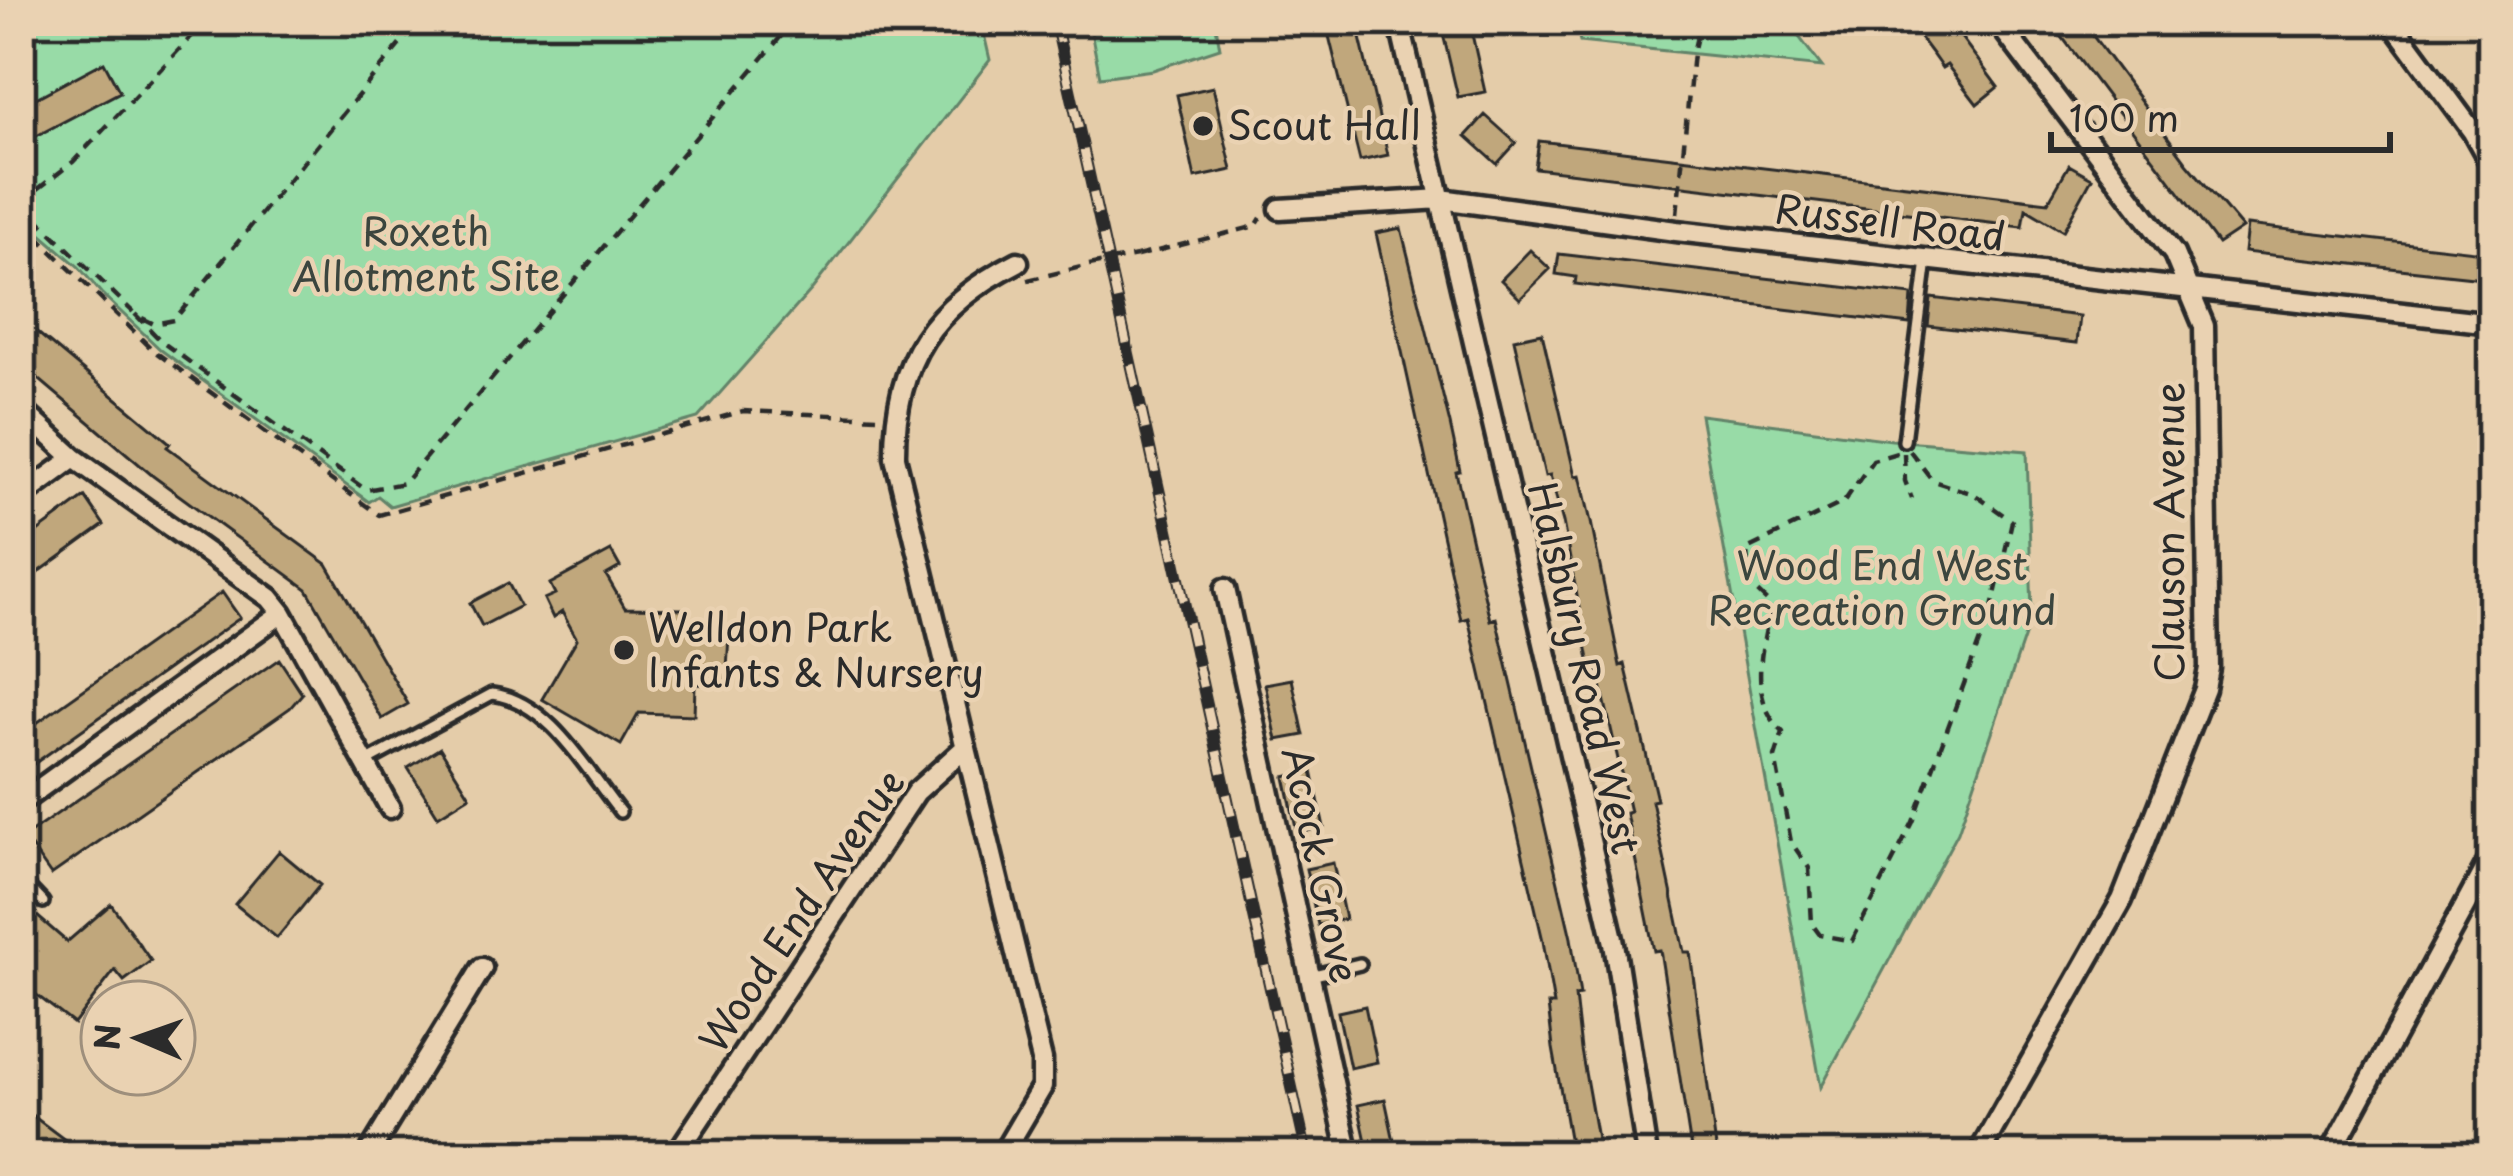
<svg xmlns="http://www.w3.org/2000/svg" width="2513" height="1176" font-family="'Playpen Sans',sans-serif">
<rect width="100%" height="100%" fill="#e4cca9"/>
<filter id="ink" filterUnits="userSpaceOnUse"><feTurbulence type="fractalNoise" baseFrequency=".00833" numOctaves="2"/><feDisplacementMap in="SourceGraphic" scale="24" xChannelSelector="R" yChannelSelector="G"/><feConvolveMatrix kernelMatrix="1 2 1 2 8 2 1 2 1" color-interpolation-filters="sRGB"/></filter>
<g filter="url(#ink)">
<path fill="#98dba7" stroke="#628369" stroke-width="3" d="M21,21H981L990,60L813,288L698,418L390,506L378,496L369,502L161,350L101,293L79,267L21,217Z
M1089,21H1215L1220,48L1153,70L1100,77Z
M1576,21H1787L1822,67L1580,42Z
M1700,415L1892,440L2027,451L2032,615L1958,832L1821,1087Z"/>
<path fill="#c0a77c" stroke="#2b2b2b" stroke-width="3" d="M1340,21H1356L1388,155L1360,161L1326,24Z
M1440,21H1469L1485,92L1458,97Z
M1915,21H1949L1998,87L1977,104L1947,65L1942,68L1932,54L1920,38L1925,34Z
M2050,21H2082L2187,163L2242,228L2218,244Z
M104,62L120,92L21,144V106Z
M1213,87L1232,170L1195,178L1177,95Z
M1485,115L1516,143L1497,164L1466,136Z
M1539,141L2048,202L2069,165L2092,178L2063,231L2026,209L2023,227L1535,168Z
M2247,225L2492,253V279L2244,252Z
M1401,228L1450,424L1460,471L1456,472L1490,620L1496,618L1571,938L1580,995L1575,996L1581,1050L1600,1155H1577L1575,1143H1570L1553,1048L1548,1005H1554L1543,941L1468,618L1461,620L1376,233Z
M1530,250L1550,269L1520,299L1501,280Z
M1559,254L1912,295L1910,324L1575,284L1576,277L1556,274Z
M1931,298L2080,316L2077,343L1928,326Z
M21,319L170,443L167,447L327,564L408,704L382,719L307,589L153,476L21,364Z
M1542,333L1575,476L1580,475L1591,522L1620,666L1625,664L1657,800L1652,801L1684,952H1690L1717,1155H1692L1660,950L1654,951L1626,813L1630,812L1596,663L1590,665L1563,522L1550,475L1545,476L1514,339Z
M85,497L104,525L21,585V544Z
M611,551L620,567L606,575L625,608L683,609V620H702L701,636H729L726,685L695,684L694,715L639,713L621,745L542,699L577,639L562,612L553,618L544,599L555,594L550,584Z
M508,583L520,606L482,626L470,603Z
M222,592L240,618L21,773V734Z
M279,659L302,694L290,708L51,875L24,837Z
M1292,679L1304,735L1277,740L1265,684Z
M440,748L470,796L438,816L408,768Z
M1312,771L1324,827L1297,833L1285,777Z
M279,851L320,885L277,938L235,904Z
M1333,863L1345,919L1318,925L1306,869Z
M21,902L67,942L111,904L151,961L124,981L115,970L74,1024L21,983Z
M1365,1006L1377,1062L1350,1068L1338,1012Z
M1385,1099L1397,1155H1369L1358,1105Z
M21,1107L85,1155H40L21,1141Z"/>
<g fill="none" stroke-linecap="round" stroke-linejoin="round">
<g stroke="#2b2b2b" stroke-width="18">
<path id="service" d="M1904,441L1927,260
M366,762L492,694C549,701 587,771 620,812
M21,879L43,902
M1310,976L1360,964"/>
</g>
<g stroke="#2b2b2b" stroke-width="27">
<path id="minor" d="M1399,21L1614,943L1647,1155
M2391,21L2473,132L2492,166
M1280,209L1441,199L1676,231L2492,323
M21,409L74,458L270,598L282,613L390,808
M21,497L74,458
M1225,589L1349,1155
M21,802L282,613
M368,1155L482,968
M676,1155L916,792L966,747
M1002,1155L1042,1087V1060L895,457C894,360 933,305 1018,262
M1978,1155L2122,900L2205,689L2209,668L2204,326L2174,254L1997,21
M2330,1155L2492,855"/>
</g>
<path stroke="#2b2b2b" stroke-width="4.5" stroke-dasharray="12 9" stroke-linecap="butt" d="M21,202L73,162L206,21
M21,203L133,312
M1677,214L1693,53L1698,32L1693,21
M21,221L154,351L379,515L743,411L877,417
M1137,256L1256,226L1261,218
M1028,280L1089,265
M135,314L162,342L366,490L404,483L794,21
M142,318L154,324L174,320L419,21
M1897,453L1873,460L1844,502L1747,549L1749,584L1771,605C1762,650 1747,697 1783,732L1775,757L1791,842L1809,868L1812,924L1820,935L1852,941L1913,822L1992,608L2012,521L1974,494L1933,481L1910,451
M1904,453L1905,481L1912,499"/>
<use href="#service" stroke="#ead2b2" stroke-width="9"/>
<use href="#minor" stroke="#ead2b2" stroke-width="18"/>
<g stroke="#2b2b2b" stroke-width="12">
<path id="rail" d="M1055,21L1307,1155"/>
</g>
<use href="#rail" stroke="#ead2b2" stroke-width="8" stroke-dasharray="22" stroke-linecap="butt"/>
<path stroke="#2b2b2b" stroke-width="4.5" stroke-dasharray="12 9" stroke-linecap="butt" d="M1089,265L1137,256"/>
</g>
</g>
<g fill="#2b2b2b" stroke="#ead2b2" stroke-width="4.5">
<circle cx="1203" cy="126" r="12"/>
<circle cx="624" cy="650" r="12"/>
</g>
<g text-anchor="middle" stroke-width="9" stroke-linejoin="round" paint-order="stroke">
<g font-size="39" fill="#2b2b2b" stroke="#ead2b2" text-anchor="start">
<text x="1227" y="140">Scout Hall</text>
<text x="648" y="642">Welldon Park<tspan x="648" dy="45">Infants &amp; Nursery</tspan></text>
</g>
<g font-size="39" fill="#2b2b2b" stroke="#ead2b2">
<text transform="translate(1890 223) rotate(7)" y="14">Russell Road</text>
<text transform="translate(2170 532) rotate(-90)" y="14">Clauson Avenue</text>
<text transform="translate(1584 668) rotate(77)" y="14">Halsbury Road West</text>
<text transform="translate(1320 865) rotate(78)" y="14">Acock Grove</text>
<text transform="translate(802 911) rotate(-56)" y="14">Wood End Avenue</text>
</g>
<g font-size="39" fill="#3b453e" stroke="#ead2b2">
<text x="426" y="246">Roxeth<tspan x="426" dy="45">Allotment Site</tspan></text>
<text x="1882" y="580">Wood End West<tspan x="1882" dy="45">Recreation Ground</tspan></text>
</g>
</g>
<rect width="2513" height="1176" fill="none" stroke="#ead2b2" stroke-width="72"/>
<rect x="36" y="36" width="2441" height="1104" fill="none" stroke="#2b2b2b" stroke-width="4.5" filter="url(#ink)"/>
<g transform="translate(138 1038) rotate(272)"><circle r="57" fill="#ead2b2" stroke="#9e8f7c" stroke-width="3"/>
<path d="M0-9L21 45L0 30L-21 45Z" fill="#2b2b2b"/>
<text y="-18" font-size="33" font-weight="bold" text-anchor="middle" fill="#2b2b2b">N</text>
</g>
<path d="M2051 132v18h339v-18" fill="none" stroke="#2b2b2b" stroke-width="6"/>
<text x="2069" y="132" font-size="36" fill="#2b2b2b" stroke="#ead2b2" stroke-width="9" paint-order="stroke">100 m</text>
</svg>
